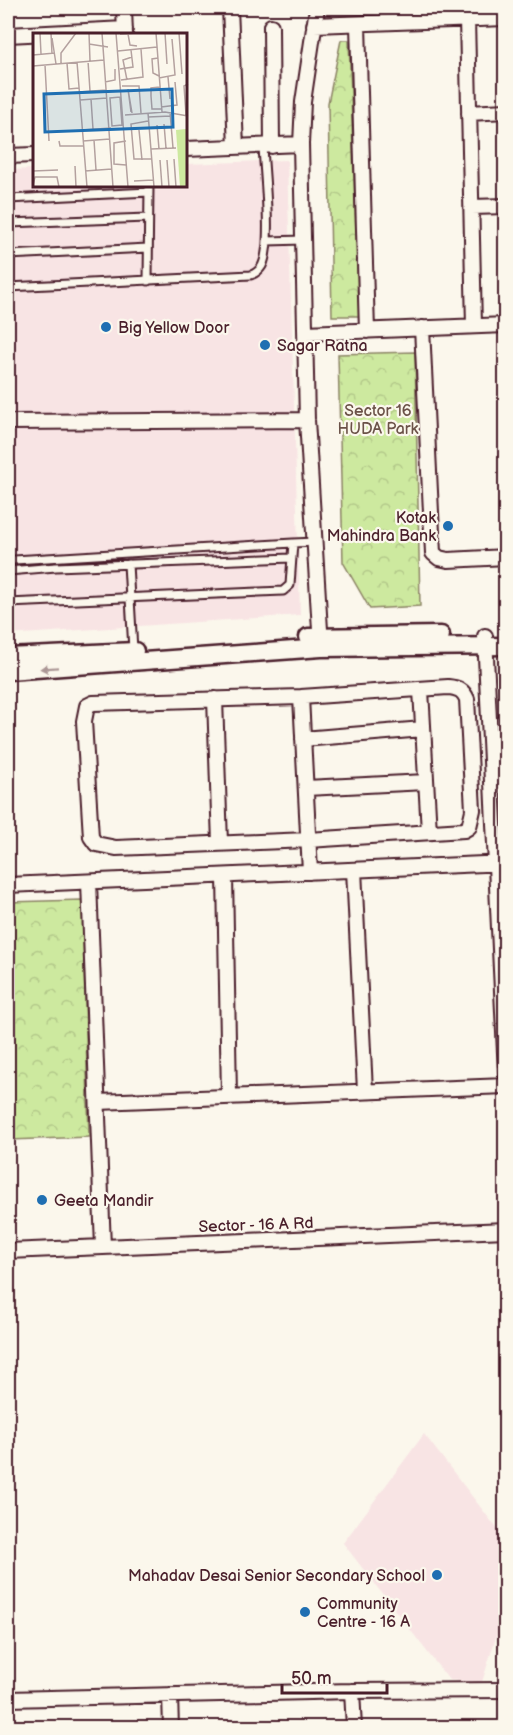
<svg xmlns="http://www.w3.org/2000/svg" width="513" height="1735" font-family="'Balsamiq Sans',sans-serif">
<defs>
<pattern id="park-crowns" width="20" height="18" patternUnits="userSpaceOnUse" patternTransform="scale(1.5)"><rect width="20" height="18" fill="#cde99f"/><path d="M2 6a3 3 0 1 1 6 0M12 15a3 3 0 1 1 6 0" fill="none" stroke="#b2c789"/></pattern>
</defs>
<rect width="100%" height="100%" fill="#fbf7ec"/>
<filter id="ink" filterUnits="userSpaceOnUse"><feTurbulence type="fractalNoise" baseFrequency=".0167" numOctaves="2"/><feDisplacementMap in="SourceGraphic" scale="12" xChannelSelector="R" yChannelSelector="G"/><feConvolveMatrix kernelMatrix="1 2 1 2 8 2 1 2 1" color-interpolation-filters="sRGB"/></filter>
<g filter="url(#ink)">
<path fill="#f8e4e4" d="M287,160L300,615L8,635V170L34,169V186H186V164Z
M424,1434L505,1539V1608L482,1682L449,1680L343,1543Z"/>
<path fill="url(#park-crowns)" stroke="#8c8465" stroke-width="1.5" d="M341,40H349L359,316H332L328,103Z
M415,352L420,606L370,609L343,562L338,354Z
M82,900L89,1137L10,1140L8,1036V902Z"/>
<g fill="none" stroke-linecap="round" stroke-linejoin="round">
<g stroke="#4a1f2b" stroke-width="11">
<path id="service" d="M8,199L149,192
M8,223L148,218
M267,241L304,240
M8,255L148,248
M148,281L149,186
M8,287L251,275C256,273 259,271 262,266C273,245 264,173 263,146
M14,560L293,543
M128,564L133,650
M8,571L56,567L291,558
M8,603L283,591L290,585L293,543L315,542"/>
</g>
<g stroke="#4a1f2b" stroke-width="18">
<path id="minor" d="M124,8L125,34
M230,8L236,147
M317,8L303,102L301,144L307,420L321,646
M467,19L474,326
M314,25L506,18
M358,25L367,331
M271,26L272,146
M8,35L125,29
M469,113L506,111
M186,149L301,144
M8,156L34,155
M472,207L506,206
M422,328L433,553L439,558L448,560L506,557
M306,333L506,325
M8,422L307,420
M485,636L506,1074
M448,687C458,688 463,690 467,699L473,810L469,827L464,830L308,840L116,848L96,844L91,837L84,721L87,706L93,703L301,697Z
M421,690L429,832
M301,697L310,872
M215,699L220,843
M303,739L423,729
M306,788L426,782
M354,870L365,1091
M225,876L229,1096
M89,882L103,1247
M8,885L506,863
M98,1102L506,1086
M8,1251L506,1230
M352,1691L354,1728
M170,1695L171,1728
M8,1699L352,1691L506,1690"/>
</g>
<g stroke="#4a1f2b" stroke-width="21">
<path id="tertiary" d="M308,637L441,635
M8,657L135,651
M8,671L321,648L506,646"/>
</g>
<use href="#service" stroke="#fbf7ec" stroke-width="7"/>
<use href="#minor" stroke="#fbf7ec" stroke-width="14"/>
<use href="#tertiary" stroke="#fbf7ec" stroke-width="16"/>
</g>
<defs><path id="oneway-solid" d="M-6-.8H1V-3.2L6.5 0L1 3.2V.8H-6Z" transform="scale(1.5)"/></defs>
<use fill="#ab9695" href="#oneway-solid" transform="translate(49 668) rotate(176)"/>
</g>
<g fill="#1f6fb2" stroke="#fbf7ec" stroke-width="2">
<circle cx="106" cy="327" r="6"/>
<circle cx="265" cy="345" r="6"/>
<circle cx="448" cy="526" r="6"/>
<circle cx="42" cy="1200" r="6"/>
<circle cx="437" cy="1575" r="6"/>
<circle cx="305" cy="1612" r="6"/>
</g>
<g text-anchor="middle" stroke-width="4.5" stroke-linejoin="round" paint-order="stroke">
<g font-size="16" fill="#4a1f2b" stroke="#fbf7ec" text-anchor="start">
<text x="118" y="333">Big Yellow Door</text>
<text x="277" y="351">Sagar Ratna</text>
<text x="436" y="523" text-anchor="end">Kotak<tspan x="436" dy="18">Mahindra Bank</tspan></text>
<text x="54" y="1206">Geeta Mandir</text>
<text x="425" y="1581" text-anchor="end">Mahadav Desai Senior Secondary School</text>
<text x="317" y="1609">Community<tspan x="317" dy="18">Centre - 16 A</tspan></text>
</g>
<g font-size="16" fill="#6b5248" stroke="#fbf7ec">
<text x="378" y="416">Sector 16<tspan x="378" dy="18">HUDA Park</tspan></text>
</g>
<g font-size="16" fill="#4a1f2b" stroke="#fbf7ec">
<text transform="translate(256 1224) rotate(-2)" y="6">Sector - 16 A Rd</text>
</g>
</g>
<g transform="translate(33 33)">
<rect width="154" height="154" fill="#fbf7ec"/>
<path d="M153,96L154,154H147L143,97Z" fill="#cde99f"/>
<path fill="none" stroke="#b4a19f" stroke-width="1.5" d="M7,0L8,21M18,0L19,21M56,0L57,28M69,0L80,154M83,0L95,154M123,0L129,79M132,0L134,31M146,0L149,41M87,1L105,0M95,1L97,12L104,13M19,5L23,31M56,11L75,14M85,18L124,14M0,22L22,20M125,25L119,26L120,40L126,43M55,28L57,58M44,29L54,154M28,30V20L43,0M34,30L36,56L46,55M12,32L16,108M0,33L71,27M87,36L100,34L98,17M135,44L137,66M126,45L142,42L139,6M88,47L110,44L108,16M94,47L90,27L99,24M72,49L82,47V36M89,53H106L108,80M127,54L118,55V63L119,76H128M46,59L73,57M87,64L89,92L79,93L77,65ZM58,66L60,96M47,67L74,65M128,74L144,72L142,49M98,79L95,56L99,80M137,79L140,115M115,80L121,154M92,82L132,79L155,83M153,82L151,53L155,51M115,84L138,83M115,88L98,91L101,126H118M131,91L133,115M124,92L126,116M49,97L78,95M106,97L109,127M61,107L63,137M26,108L27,113H50M50,108L77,106M93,108L81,110V131L93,132M118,116L143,115M141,126L143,154M127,127L129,154M134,127L136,154M42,133L43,154M0,138L25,137M52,138L79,136M101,148L120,147M0,152L2,144H24L26,154"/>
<path fill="#1f6fb2" fill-opacity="0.15" stroke="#1f6fb2" stroke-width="3" d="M139,56L140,94L12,99L11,61Z"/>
<rect width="154" height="154" fill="none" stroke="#4a1f2b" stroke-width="3"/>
</g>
<rect width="513" height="1735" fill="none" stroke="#fbf7ec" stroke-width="30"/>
<rect x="15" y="15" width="483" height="1705" fill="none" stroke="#4a1f2b" stroke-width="2" filter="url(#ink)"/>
<path d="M282 1684v9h105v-9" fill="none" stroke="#4a1f2b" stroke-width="3"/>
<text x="291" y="1684" font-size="18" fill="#4a1f2b" stroke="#fbf7ec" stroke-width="4.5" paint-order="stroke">50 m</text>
</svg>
